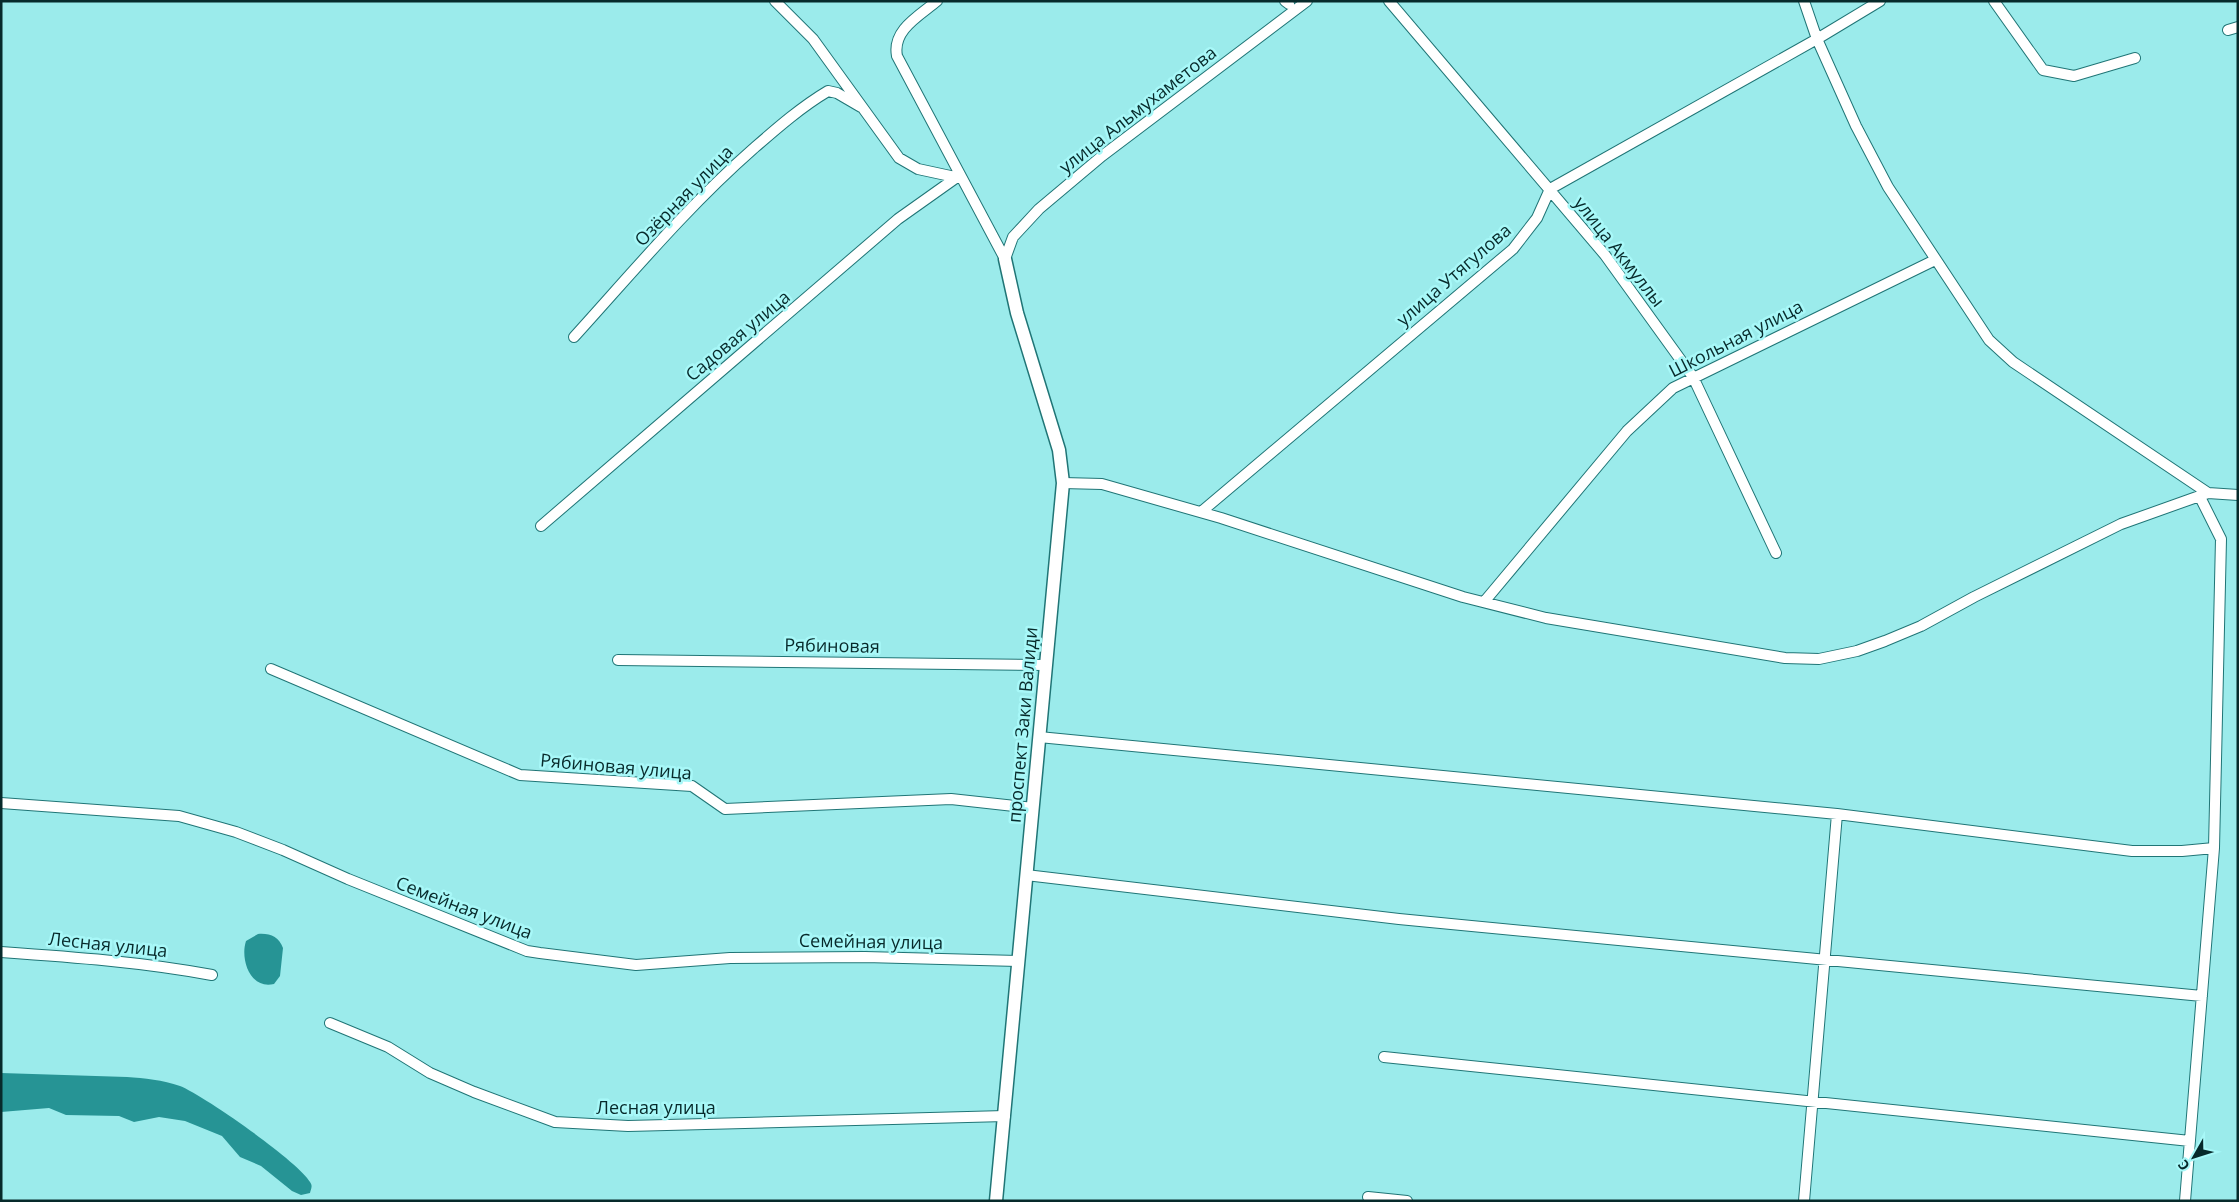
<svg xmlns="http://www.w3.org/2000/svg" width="2239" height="1202" font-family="'Open Sans',sans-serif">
<rect width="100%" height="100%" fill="#9bebeb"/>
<path fill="#269495" d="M258,934C270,933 279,937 283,948L280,976L274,984C250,990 240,959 246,941Z
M1,1073L127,1077C144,1078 163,1080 180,1086C203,1095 299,1162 310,1182C313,1186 311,1189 310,1193L301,1195L292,1191L261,1166L240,1157L222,1136L185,1121L159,1117L134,1122L119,1116L66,1115L49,1108L1,1112Z"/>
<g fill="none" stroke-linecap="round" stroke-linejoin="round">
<g stroke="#207576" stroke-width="12">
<path id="minor" d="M775,1L813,39L899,158L918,169L955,177
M937,1C919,16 892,30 897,56L1005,259
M1285,1L1289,4
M1389,1L1605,255L1693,377L1776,553
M1804,1L1817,39L1856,126L1888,187L1989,340L2013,362L2208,493
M1994,1L2043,70L2074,76L2135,58
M2228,30L2238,27
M1005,259L1013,237L1039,209L1102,156L1307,1
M574,337C632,273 688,206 753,149C776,129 801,107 828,91L837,93L861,107
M1063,483L1102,484L1221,518L1463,597L1546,618L1785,658L1819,659L1857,651L1885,641L1921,626L1974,597L2121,524L2208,493L2238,495
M1201,512L1513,249L1537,218L1550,189L1817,39L1880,1
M541,526L898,219L960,175
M1484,602L1627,431L1673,388L1935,260
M618,660L1046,665
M271,669L520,775L692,786L725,809L951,799L1033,808
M1039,737L1837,814L2132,851H2182L2214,848
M1,803L179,816L236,832L283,850L348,879L527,951L540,953L636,965L730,958L865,957L1018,961
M1026,875L1399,919L2202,996
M1,952C72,957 142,962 212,975
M330,1023L388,1047L430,1073L474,1092L555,1122L628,1126L1005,1116
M1384,1057L2190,1141
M1368,1197L1407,1201
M1804,1201L1837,814
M2185,1201L2214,848L2221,539L2200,497"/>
</g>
<g stroke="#207576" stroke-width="15">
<path id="tertiary" d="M996,1201L1063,483L1059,450L1017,313L1005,259"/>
</g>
<use href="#minor" stroke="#fff" stroke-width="10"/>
<use href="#tertiary" stroke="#fff" stroke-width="12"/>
</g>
<g text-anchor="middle" stroke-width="5" stroke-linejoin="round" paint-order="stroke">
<g font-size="18" fill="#072a2b" stroke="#a8f8f8">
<text transform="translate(1138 110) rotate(-38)" y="6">улица Альмухаметова</text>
<text transform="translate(684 196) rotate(-46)" y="6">Озёрная улица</text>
<text transform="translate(1619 252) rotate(52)" y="6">улица Акмуллы</text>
<text transform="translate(1454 275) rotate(-41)" y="6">улица Утягулова</text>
<text transform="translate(738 336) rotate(-40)" y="6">Садовая улица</text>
<text transform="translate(1736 339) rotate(-27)" y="6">Школьная улица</text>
<text transform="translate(832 646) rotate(1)" y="6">Рябиновая</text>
<text transform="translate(1023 725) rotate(-85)" y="6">проспект Заки Валиди</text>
<text transform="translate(616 767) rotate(5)" y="6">Рябиновая улица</text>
<text transform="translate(464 908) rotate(21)" y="6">Семейная улица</text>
<text transform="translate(871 942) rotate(1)" y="6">Семейная улица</text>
<text transform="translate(108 945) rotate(6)" y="6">Лесная улица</text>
<text x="656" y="1114">Лесная улица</text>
</g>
</g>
<rect width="2239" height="1202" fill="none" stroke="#072a2b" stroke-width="5"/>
<g transform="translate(2194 1157) rotate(231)" stroke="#a8f8f8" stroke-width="4" paint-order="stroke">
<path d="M0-4L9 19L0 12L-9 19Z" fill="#072a2b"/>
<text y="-8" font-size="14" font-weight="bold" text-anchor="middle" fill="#072a2b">С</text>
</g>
</svg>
